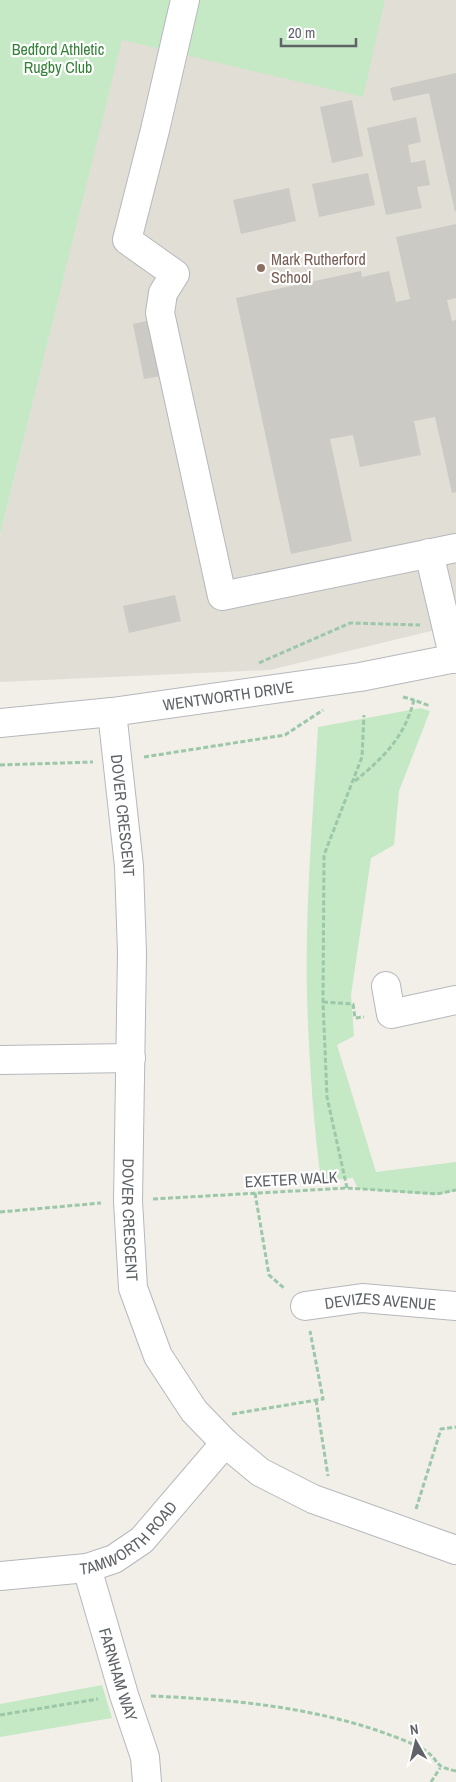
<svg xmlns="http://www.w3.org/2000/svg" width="456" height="1782" font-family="'Archivo Narrow',sans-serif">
<rect width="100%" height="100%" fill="#f1efe8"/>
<path fill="#e1ded6" d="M131,0H456V625L270,670L0,682V535Z"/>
<path fill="#c5e8c5" d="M0,0H385L363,97L122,40L0,535Z
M421,708L430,711L399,791L394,845L371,858L351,995L354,1036L337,1045L376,1172L456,1162V1191L436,1195L358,1189L353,1178L321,1181C313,1119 309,1058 307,996C305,906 313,816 318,727Z
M102,1685L112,1718L0,1737V1704Z"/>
<path fill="#cccac5" d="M456,73V211L455,212L429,93L393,101L390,88Z
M352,100L363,156L332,163L320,107Z
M416,117L421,142L408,145L411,163L425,160L430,185L417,187L422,208L386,215L367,128Z
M368,173L375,205L319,217L312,184Z
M289,188L296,221L241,234L233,200Z
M456,224V298L447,300L452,321L456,320V492L452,493L435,417L414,421L421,455L360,467L353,435L330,439L352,541L291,554L236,298L361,271L362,277L389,271L396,302L410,299L396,237Z
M151,320L162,376L144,379L133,324Z
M175,595L181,621L129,633L123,606Z"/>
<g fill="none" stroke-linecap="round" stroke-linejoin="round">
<g stroke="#b5b8bc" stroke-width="30">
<g id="minor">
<path d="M185,0L155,130L127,240L175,274L163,293L160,313L222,596L456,548"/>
<path d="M429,553L454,659"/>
<path id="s1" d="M112,712L129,866L132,953L128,1201L133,1288L158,1356L194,1411L225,1443L260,1472L313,1499L456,1550"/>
<path id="s2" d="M0,723L112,712L360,677L456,658"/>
<path d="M386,986L391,1014L456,1000"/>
<path d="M0,1060L131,1058"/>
<path id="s3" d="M305,1306L362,1298L456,1306"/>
<path id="s4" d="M87,1568L124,1695L145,1757L147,1782"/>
<path id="s5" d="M0,1576L87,1568L114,1559L142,1540L225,1443"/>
</g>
</g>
<path stroke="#9cc7a9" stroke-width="3" stroke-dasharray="5 2.5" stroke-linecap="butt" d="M259,663L350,623L420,625
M403,697L414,700
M144,757L285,735L323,710
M0,765L93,762
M355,781C384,757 404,738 414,700L430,706
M323,1002L353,1004L355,1018L364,1017
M347,1188L327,1097L323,1002L324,855L362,757L364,715
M255,1193L269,1275L285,1289
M153,1199L347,1188L437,1194L456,1190
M0,1212L101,1203
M316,1400L328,1476
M232,1414L323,1399L310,1331
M416,1509L441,1429L456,1427
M151,1696C226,1699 302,1706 373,1729C385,1733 416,1744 426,1751C442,1763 432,1766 456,1771
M0,1715L98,1699
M431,1782L440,1768"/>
<use href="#minor" stroke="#fff" stroke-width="28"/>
</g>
<circle fill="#8d6e63" stroke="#fff" stroke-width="2" cx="261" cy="268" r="5"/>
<g text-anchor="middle" stroke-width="4.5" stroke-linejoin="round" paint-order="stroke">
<g font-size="16" fill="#348238" stroke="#fff">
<text x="58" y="55">Bedford Athletic<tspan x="58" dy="18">Rugby Club</tspan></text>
</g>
<g font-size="16" fill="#785e54" stroke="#fff" text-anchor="start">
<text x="271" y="265">Mark Rutherford<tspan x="271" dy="18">School</tspan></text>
</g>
<g font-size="16" fill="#5f6368" stroke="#fff">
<text dy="6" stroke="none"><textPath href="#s2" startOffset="230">WENTWORTH DRIVE</textPath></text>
<text dy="6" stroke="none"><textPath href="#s1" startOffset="104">DOVER CRESCENT</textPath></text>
<text transform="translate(291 1179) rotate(-3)" y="6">EXETER WALK</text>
<text dy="6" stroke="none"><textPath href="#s1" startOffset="509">DOVER CRESCENT</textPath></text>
<text dy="6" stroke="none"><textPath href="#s3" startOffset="76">DEVIZES AVENUE</textPath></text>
<text dy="6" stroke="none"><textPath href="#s5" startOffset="139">TAMWORTH ROAD</textPath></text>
<text dy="6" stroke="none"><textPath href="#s4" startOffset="111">FARNHAM WAY</textPath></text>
</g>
</g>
<g transform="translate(416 1742) rotate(352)" stroke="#ffffff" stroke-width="4" paint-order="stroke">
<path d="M0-4L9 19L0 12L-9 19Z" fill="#5f6368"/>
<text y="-8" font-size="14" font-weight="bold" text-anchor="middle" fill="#5f6368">N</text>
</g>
<path d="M281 38v8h75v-8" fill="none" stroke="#5f6368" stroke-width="2.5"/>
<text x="288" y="38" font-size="15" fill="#5f6368" stroke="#ffffff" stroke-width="4" paint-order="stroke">20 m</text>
</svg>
